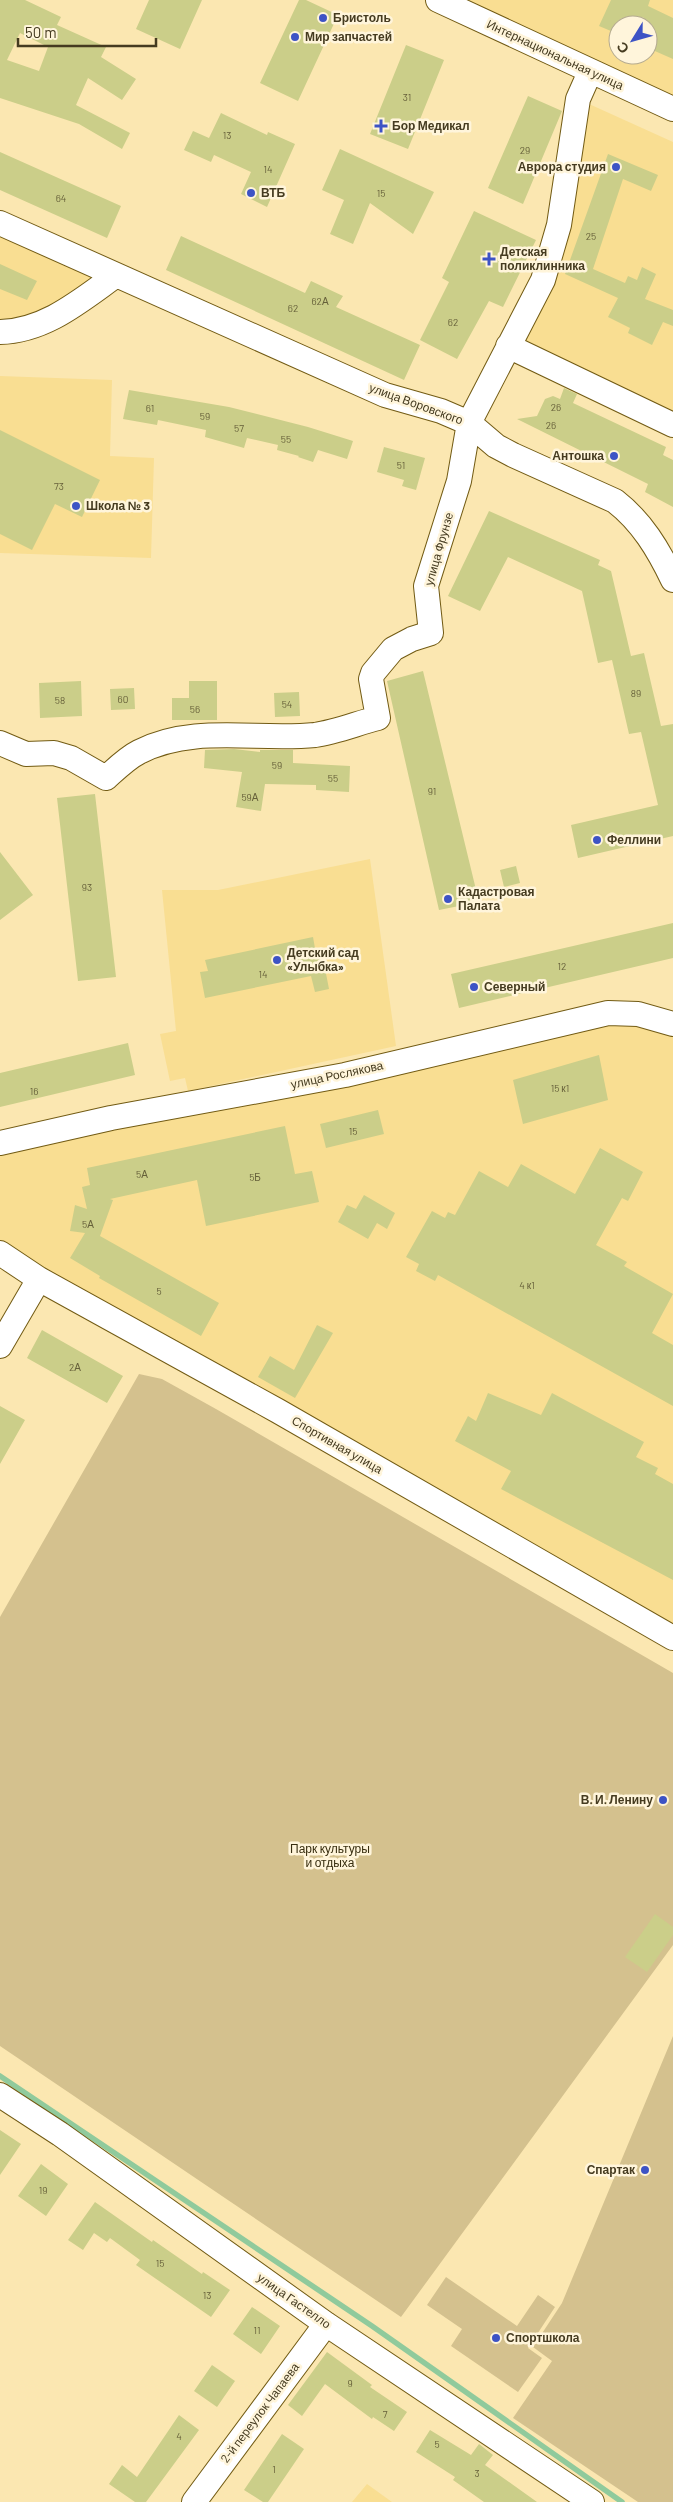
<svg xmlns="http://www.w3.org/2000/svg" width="673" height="2502" font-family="Barlow,sans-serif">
<rect width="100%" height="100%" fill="#fbe7b1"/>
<path fill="#f9de92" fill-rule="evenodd" d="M438,0H673V109ZM618,25H648V55H618Z
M578,99L673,142V425L508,346L543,280Z
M0,223L115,276L0,332Z
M0,376L112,380L110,456L154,458L151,558L0,553Z
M370,859L396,1046L188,1091L185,1078L170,1081L160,1034L176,1031L162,890H218Z
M608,1013L673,1024V1638L0,1253V1143Z
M367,2484L392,2502H352Z"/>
<path fill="#d4c18e" d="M139,1374L162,1379L216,1409L673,1673V1945L401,2317L0,2046V1617Z
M673,2036V2502H638L513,2418L552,2361L533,2347L562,2303Z
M446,2277L517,2326L538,2295L555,2307L528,2348L542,2358L518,2392L451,2346L462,2329L427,2305Z"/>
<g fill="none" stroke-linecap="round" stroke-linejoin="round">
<path stroke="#90ca9c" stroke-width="5.5" d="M0,2076L372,2326L622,2502"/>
</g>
<path fill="#cbce89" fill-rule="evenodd" d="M0,0H25L61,17L57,25L106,47L101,57L136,79L122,100L88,78L76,105L130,133L122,149L79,124L0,98ZM20,33L48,47L39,71L7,60Z
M149,0H202L180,49L136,29Z
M299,0H306L338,15L298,101L260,83Z
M611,0H650L648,6L673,18V59L648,48V25H618V34L599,26Z
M406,45L444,60L408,149L370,134Z
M528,96L562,111L523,204L488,188Z
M221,113L267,135L268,132L295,144L267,207L241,194L251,172L214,155L211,162L184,150L193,131L209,138Z
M340,149L434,192L413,234L370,203L353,244L330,234L344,200L322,190Z
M0,152L121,206L107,238L0,190Z
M608,154L658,175L651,191L623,179L593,269L625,283L628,276L637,280L642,267L656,274L645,299L673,310V326L663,322L652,345L628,333L630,328L608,317L618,298L565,274Z
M474,211L536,240L503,307L489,301L457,359L420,340L449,282L442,278Z
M181,236L305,293L311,281L343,296L336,307L420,345L404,380L166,270Z
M0,264L37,281L27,300L0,289Z
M564,388L577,394L573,403L666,447L663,455L673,460V507L645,492L648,484L517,419L537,416L545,399L553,396L560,399Z
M129,390L229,407L308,427L353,441L347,459L318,450L313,462L298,457L299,456L277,450L278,445L247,438L244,448L205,437L206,430L158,420L157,425L123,419Z
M0,430L100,480L82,517L55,504L32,550L0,534Z
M384,447L425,458L416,490L402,486L404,480L377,472Z
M489,511L600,560L598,565L611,571L631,656L644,653L661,726L673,724V836L578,858L571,825L658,805L641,732L629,734L612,660L598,663L582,591L508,557L480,611L448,596Z
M423,671L479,902L439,910L387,681Z
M81,681L82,716L40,718L39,683Z
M189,681H217V720H172V698H189Z
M134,688L135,709L111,710L110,689Z
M299,692L300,716L275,717L274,693Z
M234,749L260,752V750H293V763L350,766L349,792L316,790V785L265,784L261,811L236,807L242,772L204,768L205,750Z
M95,794L116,977L78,981L57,798Z
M0,852L33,895L0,920Z
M516,866L520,883L504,887L500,870Z
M673,923V958L459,1008L451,974Z
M313,937L316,954L322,953L329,989L315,992L311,976L205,998L200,972L208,971L205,960Z
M128,1043L135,1075L0,1107V1073Z
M599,1055L608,1100L523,1124L513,1080Z
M378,1110L384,1134L326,1148L320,1124Z
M285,1126L295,1174L312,1171L319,1202L206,1226L197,1180L110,1199L113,1200L100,1236L219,1303L201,1336L99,1278L100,1276L70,1258L85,1233L70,1231L75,1205L87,1209L82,1187L90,1185L87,1168Z
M600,1148L643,1172L628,1201L622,1198L596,1245L627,1262L624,1266L673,1294L652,1333L673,1345V1406L438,1275L435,1281L416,1271L419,1264L406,1257L432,1211L445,1218L448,1212L455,1215L479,1171L508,1187L521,1164L575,1194Z
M364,1195L395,1213L387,1229L377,1223L368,1239L338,1222L347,1205L356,1209Z
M317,1325L333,1333L295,1398L258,1377L270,1356L294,1370Z
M42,1330L123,1376L107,1403L27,1358Z
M488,1393L541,1415L552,1393L644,1442L636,1457L658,1468L655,1474L673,1484V1580L501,1489L511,1471L455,1441L468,1416L476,1421Z
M0,1406L25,1420L0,1464Z
M655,1914L673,1927V1935L647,1972L625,1957Z
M0,2130L21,2144L0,2175Z
M41,2164L68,2184L46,2216L18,2196Z
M95,2202L152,2242L153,2240L202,2274L203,2272L230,2290L211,2317L136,2265L140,2260L110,2238L107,2242L94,2233L83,2250L68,2240Z
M252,2307L280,2326L261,2354L233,2334Z
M327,2352L372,2385L370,2387L407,2412L394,2431L373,2417L372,2419L325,2384L302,2416L288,2405Z
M212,2365L235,2381L217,2407L194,2391Z
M179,2415L199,2430L146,2502H135L109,2484L122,2465L137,2477Z
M430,2430L471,2455L479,2444L493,2455L485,2465L537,2502H484L453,2480L455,2477L416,2452Z
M282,2434L304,2449L268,2502H263L244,2490Z"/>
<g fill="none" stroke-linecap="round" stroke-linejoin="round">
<g stroke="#725b14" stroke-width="26">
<path id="minor" d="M438,0L673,109
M0,223L385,395L441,411L469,423L496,446L513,455L615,501C642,522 658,549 673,580
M0,332C45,331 80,301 115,276
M508,346L673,425
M0,743L26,754L54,753L71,758L106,778C116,769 127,758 139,752C193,724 257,741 315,735C336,732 358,723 378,718L371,679L373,673L393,649L412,639L431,633L426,586L459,481L469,423L543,280L559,225L578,99L590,72
M0,1143L111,1118L345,1075L608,1013L638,1014L673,1024
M0,1253L39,1279L278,1411L673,1638
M0,1346L39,1279
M0,2095L60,2134L326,2324L592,2502
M194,2502L326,2324"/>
</g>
<use href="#minor" stroke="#fff" stroke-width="24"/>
</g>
<g fill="#3d53c5" stroke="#fff5db" stroke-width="2">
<circle cx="323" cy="18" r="5"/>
<circle cx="295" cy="37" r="5"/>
<path d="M378.5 118.5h5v5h5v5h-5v5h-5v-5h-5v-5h5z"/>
<circle cx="616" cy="167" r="5"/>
<circle cx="251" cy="193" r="5"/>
<path d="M486.5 251.5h5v5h5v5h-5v5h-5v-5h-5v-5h5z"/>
<circle cx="614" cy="456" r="5"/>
<circle cx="76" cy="506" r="5"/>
<circle cx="597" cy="840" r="5"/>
<circle cx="448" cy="899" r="5"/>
<circle cx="277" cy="960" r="5"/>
<circle cx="474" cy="987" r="5"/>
<circle cx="663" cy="1800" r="5"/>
<circle cx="645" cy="2170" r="5"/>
<circle cx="496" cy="2338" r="5"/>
</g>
<g text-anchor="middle" stroke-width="5" stroke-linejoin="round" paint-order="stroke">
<g font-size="10" fill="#66603a">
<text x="407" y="101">31</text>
<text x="227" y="139">13</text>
<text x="525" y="154">29</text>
<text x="268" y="173">14</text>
<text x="381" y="197">15</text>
<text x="61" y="202">64</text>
<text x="591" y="240">25</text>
<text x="320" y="305">62А</text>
<text x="293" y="312">62</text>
<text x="453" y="326">62</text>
<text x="556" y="411">26</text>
<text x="150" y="412">61</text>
<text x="205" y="420">59</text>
<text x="551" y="429">26</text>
<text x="239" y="432">57</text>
<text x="286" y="443">55</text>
<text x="401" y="469">51</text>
<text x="59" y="490">73</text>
<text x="636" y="697">89</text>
<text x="123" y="703">60</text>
<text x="60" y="704">58</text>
<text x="287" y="708">54</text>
<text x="195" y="713">56</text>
<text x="277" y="769">59</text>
<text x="333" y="782">55</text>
<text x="432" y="795">91</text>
<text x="250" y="801">59А</text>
<text x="87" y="891">93</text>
<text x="562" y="970">12</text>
<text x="263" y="978">14</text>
<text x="560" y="1092">15 к1</text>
<text x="34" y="1095">16</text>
<text x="353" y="1135">15</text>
<text x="142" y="1178">5А</text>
<text x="255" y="1181">5Б</text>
<text x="88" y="1228">5А</text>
<text x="527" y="1289">4 к1</text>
<text x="159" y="1295">5</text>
<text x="75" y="1371">2А</text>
<text x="43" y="2194">19</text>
<text x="160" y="2267">15</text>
<text x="207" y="2299">13</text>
<text x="257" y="2334">11</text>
<text x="350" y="2387">9</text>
<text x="385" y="2418">7</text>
<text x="179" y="2440">4</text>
<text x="437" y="2448">5</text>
<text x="274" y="2473">1</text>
<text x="477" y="2477">3</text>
</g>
<g font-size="12" font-weight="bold" fill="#453b20" stroke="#fff5db" text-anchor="start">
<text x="333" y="22">Бристоль</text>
<text x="305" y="41">Мир запчастей</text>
<text x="392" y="130">Бор Медикал</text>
<text x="606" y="171" text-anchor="end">Аврора студия</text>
<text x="261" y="197">ВТБ</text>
<text x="500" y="256">Детская<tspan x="500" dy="14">поликлинника</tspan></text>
<text x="604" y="460" text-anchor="end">Антошка</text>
<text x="86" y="510">Школа № 3</text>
<text x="607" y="844">Феллини</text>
<text x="458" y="896">Кадастровая<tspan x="458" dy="14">Палата</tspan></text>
<text x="287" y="957">Детский сад<tspan x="287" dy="14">«Улыбка»</tspan></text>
<text x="484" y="991">Северный</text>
<text x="653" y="1804" text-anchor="end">В. И. Ленину</text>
<text x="635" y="2174" text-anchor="end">Спартак</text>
<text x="506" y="2342">Спортшкола</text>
</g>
<g font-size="12" fill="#453b20" stroke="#fff5db">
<text transform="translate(555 55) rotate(25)" y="4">Интернациональная улица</text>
<text transform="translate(416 404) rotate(20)" y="4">улица Воровского</text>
<text transform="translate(439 549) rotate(-74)" y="4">улица Фрунзе</text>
<text transform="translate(337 1075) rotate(-12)" y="4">улица Рослякова</text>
<text transform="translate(337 1445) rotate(30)" y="4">Спортивная улица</text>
<text transform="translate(294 2301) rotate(35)" y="4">улица Гастелло</text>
<text transform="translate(260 2413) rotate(-53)" y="4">2-й переулок Чапаева</text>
</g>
<g font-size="12" fill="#382e10" stroke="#fff5db">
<text x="330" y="1853">Парк культуры<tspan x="330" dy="14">и отдыха</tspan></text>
</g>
</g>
<g transform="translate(633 40) rotate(233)"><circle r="24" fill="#fff5db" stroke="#b5ab90"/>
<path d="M0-4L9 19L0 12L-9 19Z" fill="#3d53c5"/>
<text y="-8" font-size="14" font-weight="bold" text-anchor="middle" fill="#453b20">С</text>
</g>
<path d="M18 38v8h138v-8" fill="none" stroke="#453b20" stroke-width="2.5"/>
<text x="25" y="38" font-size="15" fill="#453b20" stroke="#fff5db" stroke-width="4" paint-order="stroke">50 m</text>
</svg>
